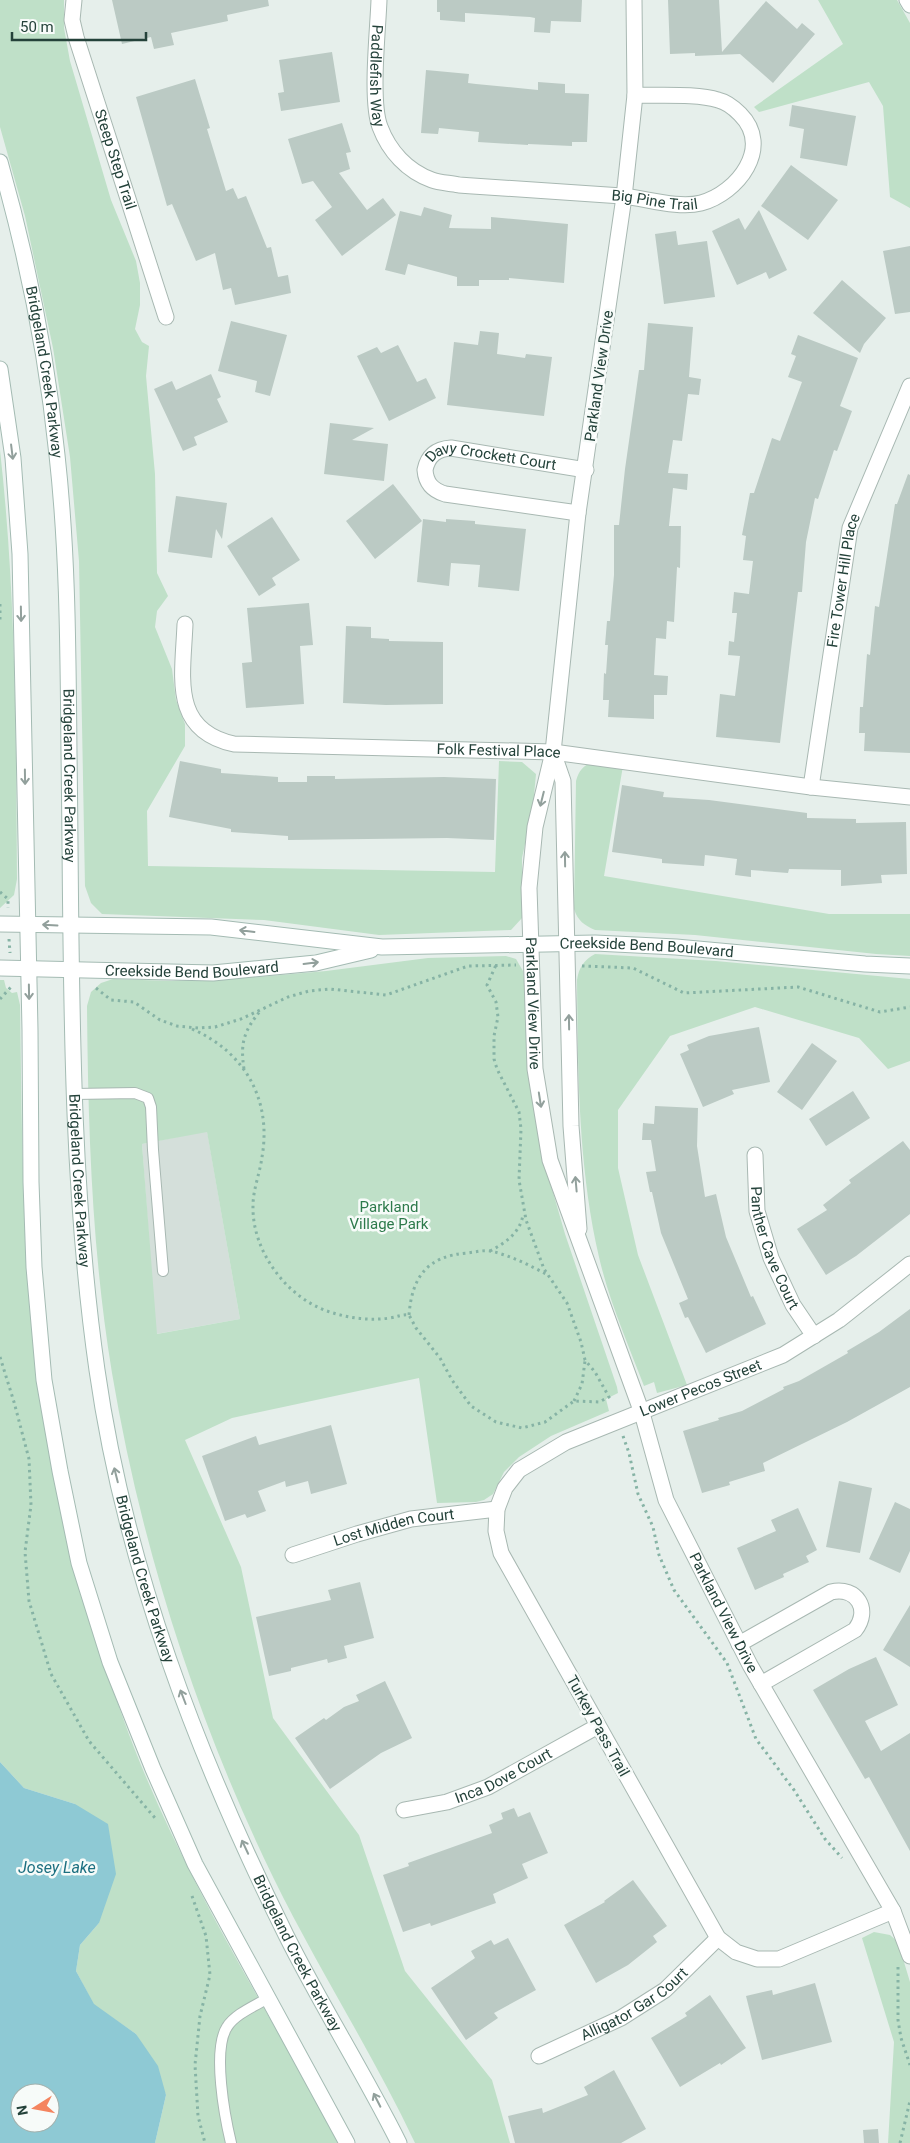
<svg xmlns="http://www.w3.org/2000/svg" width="910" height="2143" font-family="Roboto,sans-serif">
<rect width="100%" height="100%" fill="#e6efeb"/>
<path fill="#d4dfda" d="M207,1131L240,1319L156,1334L142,1144Z"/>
<path fill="#bfe0c8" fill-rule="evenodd" d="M0,0H64V28L70,61L111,200L136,261L140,283V305L135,329L142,342L149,346L146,376L155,474L157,573L168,596L157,611L155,627L172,669L176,700L185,724V746L147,811L148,866L495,872L499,761L522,762L536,774L533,806L522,858V918L511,930L379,935L264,920L102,914L91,903L85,886L79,561L70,457L53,348L25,216L0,127Z
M818,0H897L910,23V208L890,197L883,106L869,82L759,112L754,107L843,44Z
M0,450C16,592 16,736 17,879L14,895L0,908Z
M593,762L623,766L604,876L829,914H910V956L876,954L695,935L595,930C584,925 578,921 574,909L576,781C579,770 583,766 593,762Z
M595,954L716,961L910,979V1061L888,1069L859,1038L755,1007L670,1036L618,1110V1168L638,1255L687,1385L657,1393L654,1382L644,1386C628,1344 609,1301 599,1257C578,1166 578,1073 577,980C579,967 584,960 595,954Z
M506,956L516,959L523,971L546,1168L565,1234L617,1387L618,1393L606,1399L609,1411L551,1436L519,1457L504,1472L493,1494L484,1500L476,1502L437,1503L419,1378L232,1418L185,1440L241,1567L273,1718L359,1835L405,1971L492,2080L510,2143H415C372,2052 317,1967 273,1877C196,1719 141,1546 112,1373C92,1252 88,1129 87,1006L91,992L101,983L113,979L172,981L258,977L326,971L428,958ZM207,1132L240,1319L157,1334L142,1144Z
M0,980H4L6,988L12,993L17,992L20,1005C22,1132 22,1258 38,1385C43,1423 56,1464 65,1503C82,1575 97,1648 123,1718C177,1869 264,2004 340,2143H155L166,2095L136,2034L94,2005L76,1971L80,1945L99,1923L75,1804L24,1788L0,1762Z
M874,1932L890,1935L898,1942L910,1982V2143H888L894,2042L862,1938Z"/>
<path fill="#8ec9d4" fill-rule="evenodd" d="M0,1762L24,1788L75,1804L108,1824L116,1874L99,1923L80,1945L76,1971L94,2004L136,2034L158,2066L166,2095L155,2143H0ZM20,2093H50V2123H20Z"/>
<path fill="#bbcac4" d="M112,0H268L269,6L227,15L228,21L171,33L174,45L154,49L151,37L122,44Z
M437,0H582L581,22L551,21L550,33L534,32L535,18L530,17L465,13V22L440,20V12H437Z
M668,0H719L722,52L766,1L797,29L802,23L815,34L773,83L740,54L695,56V53L670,54Z
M332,52L340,102L281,111L278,93L284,92L279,60Z
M426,70L469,74L468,83L476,84L538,90V82L565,84V93L589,94L587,142H572V146L528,144V145L478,142L479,132L439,128L438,134L421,133Z
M195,79L210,128L207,129L226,191L233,188L238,199L246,196L267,248L271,247L278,277L288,275L291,293L235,305L231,288L223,290L215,253L196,261L172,204L167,206L136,97Z
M792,105L856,116L847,166L800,158L804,129L789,126Z
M342,123L351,152L346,153L350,169L339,173L367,210L383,198L396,215L342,256L315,220L332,207L313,181L302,184L288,139Z
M791,165L838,200L808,240L761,206Z
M424,207L452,215L449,228L491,229V217L568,224L564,283L509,278V280H479V286H457V277L408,264L405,275L385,270L400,211L421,216Z
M759,210L787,270L769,279L766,272L737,285L712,231L739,218L745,230Z
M676,231L678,245L707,241L715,297L664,304L655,234Z
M910,246V312L895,314L883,251Z
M842,280L886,318L864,344L860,353L813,313Z
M231,321L287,335L270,396L255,392L257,381L218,371Z
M648,323L693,327L689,377L701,379L699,395L688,394L682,441L673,440L668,473L688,474L687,490L673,488L669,526H681L680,568L677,567L674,622L667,621L666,639L656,638L654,675L668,676L667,695H654V719L608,717L609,700H603L604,673L606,674L608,645H605L607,621H610L614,575V525H619L625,469L635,399L639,370H644Z
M480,331L499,333L497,354L525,358L526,354L552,357L544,416L447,405L454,342L478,345Z
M798,335L858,358L840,406L852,411L837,451L834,450L818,499L815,498L806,542L802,592H798L780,743L716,737L720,694L735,696L740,656L728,655L729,641L734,642L737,613H732L734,592L749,594L753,561L743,560L746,536L742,535L750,493H754L772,438L780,441L802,382L788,377L796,356L791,354Z
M398,345L417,382L426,378L436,398L389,421L357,356L377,347L381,353Z
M211,374L221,397L217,399L228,422L194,437L197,445L183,451L154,389L172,381L176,390Z
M330,423L374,428L352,440L388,444L384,481L324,474Z
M908,474L910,475V753L864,751L865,733H859L860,707H863L867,654L870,655L875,606L879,607L895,504H897Z
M393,484L422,521L375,559L346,521Z
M176,496L227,503L222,539L216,529L212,558L168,552Z
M272,517L300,560L272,578L276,585L259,596L227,546Z
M423,519L446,522V519L475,521V524L526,529L519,591L478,587L480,565L451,563L449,586L417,582Z
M309,603L313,645L300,646L304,704L246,708L242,663L252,662L247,608Z
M346,626L371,627V638L389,639V641L443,642V704L386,705L343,703Z
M180,761L221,769V773L278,777V782H307V776H335V779L444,777L496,779L494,840L447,838L288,840V836L231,832V829L169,817Z
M622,785L664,792L663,797L709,800L807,813V818L856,819V823L906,822L907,874L881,875L882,883L841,886V870L789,869L788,873L751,870V877L735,875L737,859L705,855L704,866L662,863V859L612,852Z
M759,1027L770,1082L732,1090L734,1094L703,1107L680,1054L689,1050L687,1045L709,1036Z
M812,1043L837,1061L802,1110L777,1092Z
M853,1091L870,1118L826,1146L809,1119Z
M655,1106L698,1108L697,1146L705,1197L716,1194L726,1237L751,1297L753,1296L766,1324L706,1353L688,1317L685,1318L679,1303L688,1299L661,1233L652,1192H650L646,1172L656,1171L651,1140H642L643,1123L654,1124Z
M903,1141L910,1150V1214L856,1256L826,1275L797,1229L827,1210L823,1205L851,1183L849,1180Z
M910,1309V1387L847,1422L763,1463L765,1471L729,1482L730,1485L702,1493L683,1431L719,1420L718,1418L742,1411L784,1389L783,1387L799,1381L848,1353L847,1351L879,1332Z
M331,1425L347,1484L311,1494L308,1481L286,1487L285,1481L258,1491L266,1511L247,1518L245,1514L225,1521L202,1456L256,1436L259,1445Z
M839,1481L872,1488L860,1553L826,1547Z
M895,1502L910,1509V1551L900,1573L869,1559Z
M798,1508L817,1550L806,1556L809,1562L783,1574L784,1577L755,1590L737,1548L776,1531L771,1520Z
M360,1582L374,1638L344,1646L347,1658L328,1663L327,1659L291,1668V1671L269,1676L256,1617L331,1600L328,1590Z
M910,1605V1667L883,1650Z
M876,1657L898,1705L865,1721L881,1751L910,1733V1851L869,1777L865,1779L813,1690L849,1669Z
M385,1681L412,1738L381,1753L330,1789L295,1738L324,1718L326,1720L344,1707L359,1701L356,1695Z
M514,1808L518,1817L530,1812L548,1853L522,1864L528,1878L493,1894L496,1903L431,1926L430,1923L403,1932L383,1875L409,1866L408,1863L492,1833L489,1825L503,1819L501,1813Z
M633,1880L667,1926L653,1936L657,1942L628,1965L596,1983L564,1925L605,1902L604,1901Z
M508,1938L536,1990L494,2013L498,2018L466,2040L431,1988L475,1958L471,1951L491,1940L494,1945Z
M815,1983L832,2042L762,2060L746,1996L772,1990L773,1995Z
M710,1995L746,2048L721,2065L720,2063L680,2087L651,2038L687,2016L685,2013Z
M614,2070L646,2129L621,2143H515L508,2116L542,2108L543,2113L588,2095L584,2087Z
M878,2129L879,2143H864L863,2130Z"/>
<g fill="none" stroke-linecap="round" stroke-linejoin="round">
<g stroke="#a8b8b2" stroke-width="12">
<path id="lane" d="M75,1094L135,1093L148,1098L151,1107L153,1150L163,1271
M231,2143C225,2118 212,2050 227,2027C235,2014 255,2006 268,1998"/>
</g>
<g stroke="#a8b8b2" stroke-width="17">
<g id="street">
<path id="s1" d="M74,0L72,20L76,37L166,317"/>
<path id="s2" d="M379,0C378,30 370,101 380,127C389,151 407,171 432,180C440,183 450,183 459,185C513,189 567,192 622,196C645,198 678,209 701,203C738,193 773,147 740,114C734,108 727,102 718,100C697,93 658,96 635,95"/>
<path id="s3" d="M634,0L635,95L624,197L578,513L553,752L535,827L529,888L535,1069L550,1160L642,1413L666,1500L750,1665L893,1911L910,1956"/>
<path id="s4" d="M578,513L445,494C432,490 426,483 425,470C428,455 437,449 451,448L586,470"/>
<path id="s5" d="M185,624C183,676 170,730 234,744L553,752L811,787L910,797"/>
<path d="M553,752L563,781L571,1126L579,1229"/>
<path id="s6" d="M811,787L850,528L910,386"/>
<path id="s7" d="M755,1155L757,1211L771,1258L793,1305L814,1336"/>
<path id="s8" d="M293,1555L357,1534L411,1519L497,1509"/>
<path d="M739,1644L831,1592C857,1586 871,1610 855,1630L761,1684"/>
<path id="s9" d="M404,1810L447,1802L488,1787L598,1726"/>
<path id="s10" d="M893,1911L779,1959H757L736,1952L718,1938L501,1553L496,1531L497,1509L505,1488L519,1470L566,1442L783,1355L839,1320L910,1264"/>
<path id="s11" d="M539,2056L621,2018L665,1990L718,1938"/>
</g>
</g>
<g stroke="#a4bbb3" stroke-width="17">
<g id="secondary">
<path d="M907,0L910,5"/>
<path id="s12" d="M0,162C27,257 47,356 57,455C68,554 68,654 69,753C72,958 68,1168 97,1370C125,1568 198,1757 286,1935C321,2005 364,2073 399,2143"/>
<path d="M0,369L13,458L20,554L30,1030L31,1182L34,1267L44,1380L60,1471L79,1563L110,1662L153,1769L195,1864L347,2143"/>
<path id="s13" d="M0,924L211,927L382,947L595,943L676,947L865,964L910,966"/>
<path id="s14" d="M0,968L213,973L316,963L371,950"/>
</g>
</g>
<path stroke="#86b3a5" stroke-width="3" stroke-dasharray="2.5 4" stroke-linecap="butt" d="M0,604V620
M0,892L8,899V908
M9,939L10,953
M582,966L633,968L684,993L798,987L880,1012L910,1007
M96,988L111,1000L134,1002L160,1020L177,1026L198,1028L215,1027L241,1019L288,997L309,991L330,989L386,995L468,966L516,965
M0,999L11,987V984
M192,1029C245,1052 272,1100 262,1157C260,1173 253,1189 253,1206C252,1250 285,1296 327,1311C347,1318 368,1321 390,1318C397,1317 402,1314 409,1315L416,1328L440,1358L452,1380L471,1406L496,1422L522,1428L545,1422L574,1401L599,1402L609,1397L595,1372L585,1360L581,1342L567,1303L544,1269L526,1220L519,1180L521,1129L519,1112L497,1069L494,1059V1036L498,1017L496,1002L487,985L496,965
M244,1069C240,1042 244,1031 261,1010
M490,1251C505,1243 520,1233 523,1215
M409,1315C412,1277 427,1256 467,1253C475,1252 483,1250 490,1251C510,1255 531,1266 548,1275
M0,1357L14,1402L29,1459L31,1505L25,1552L29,1601L51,1674L89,1741L155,1818
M574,1401L582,1384L585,1361
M623,1436L629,1453L638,1494L653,1527L659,1555L674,1590L727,1663L756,1739L794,1790L825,1839L842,1858
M192,1896L206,1936L210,1975L200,2016L195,2065L198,2116L205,2143
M898,1967V2020L901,2038L910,2065
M900,2143L910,2101"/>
<use href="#lane" stroke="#fff" stroke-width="10"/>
<use href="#street" stroke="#fff" stroke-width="15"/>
<use href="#secondary" stroke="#fff" stroke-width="15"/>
</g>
<defs><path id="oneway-shaft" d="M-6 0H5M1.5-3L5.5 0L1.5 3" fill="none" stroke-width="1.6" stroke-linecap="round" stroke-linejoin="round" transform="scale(1.25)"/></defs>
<g stroke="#92a09c">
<use href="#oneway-shaft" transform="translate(12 452) rotate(83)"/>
<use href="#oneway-shaft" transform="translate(21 614) rotate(89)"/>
<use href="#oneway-shaft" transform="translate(25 777) rotate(89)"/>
<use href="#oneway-shaft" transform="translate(542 799) rotate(104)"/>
<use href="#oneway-shaft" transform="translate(565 859) rotate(-91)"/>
<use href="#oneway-shaft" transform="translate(50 925) rotate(-177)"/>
<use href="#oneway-shaft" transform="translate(247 931) rotate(-173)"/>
<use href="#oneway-shaft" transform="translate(311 963) rotate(-7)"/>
<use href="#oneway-shaft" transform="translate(29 992) rotate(89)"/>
<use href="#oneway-shaft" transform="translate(569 1022) rotate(-91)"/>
<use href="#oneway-shaft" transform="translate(540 1100) rotate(81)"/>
<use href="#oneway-shaft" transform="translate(576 1184) rotate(-95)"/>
<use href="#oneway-shaft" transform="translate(116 1475) rotate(-104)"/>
<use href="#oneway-shaft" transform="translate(183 1697) rotate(-111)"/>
<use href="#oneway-shaft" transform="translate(245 1847) rotate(-115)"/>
<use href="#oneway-shaft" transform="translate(377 2100) rotate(-117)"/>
</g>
<g text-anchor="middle" stroke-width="5" stroke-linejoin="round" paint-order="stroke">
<g font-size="15" fill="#24423a" stroke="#f7fbf9">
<text dy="5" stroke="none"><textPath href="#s2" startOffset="76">Paddlefish Way</textPath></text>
<text dy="5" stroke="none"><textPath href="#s1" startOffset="166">Steep Step Trail</textPath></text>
<text dy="5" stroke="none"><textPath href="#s2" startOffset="428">Big Pine Trail</textPath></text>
<text dy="5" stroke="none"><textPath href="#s12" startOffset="215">Bridgeland Creek Parkway</textPath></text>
<text transform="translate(599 376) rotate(-82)" y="5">Parkland View Drive</text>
<text dy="5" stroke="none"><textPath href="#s4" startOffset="245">Davy Crockett Court</textPath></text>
<text dy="5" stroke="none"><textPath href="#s6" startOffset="209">Fire Tower Hill Place</textPath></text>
<text dy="5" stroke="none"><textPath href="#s5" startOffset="411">Folk Festival Place</textPath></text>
<text dy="5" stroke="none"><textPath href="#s12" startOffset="620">Bridgeland Creek Parkway</textPath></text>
<text dy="5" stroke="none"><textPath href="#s13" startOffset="648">Creekside Bend Boulevard</textPath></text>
<text dy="5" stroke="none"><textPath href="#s14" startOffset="192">Creekside Bend Boulevard</textPath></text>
<text dy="5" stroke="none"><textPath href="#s3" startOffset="1011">Parkland View Drive</textPath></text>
<text dy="5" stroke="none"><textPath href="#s12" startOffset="1025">Bridgeland Creek Parkway</textPath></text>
<text dy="5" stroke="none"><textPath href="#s7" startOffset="96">Panther Cave Court</textPath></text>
<text dy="5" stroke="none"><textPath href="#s10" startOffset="922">Lower Pecos Street</textPath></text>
<text dy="5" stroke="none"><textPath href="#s8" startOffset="105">Lost Midden Court</textPath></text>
<text dy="5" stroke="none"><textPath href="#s12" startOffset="1430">Bridgeland Creek Parkway</textPath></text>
<text dy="5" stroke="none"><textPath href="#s3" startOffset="1655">Parkland View Drive</textPath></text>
<text transform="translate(598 1726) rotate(61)" y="5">Turkey Pass Trail</text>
<text dy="5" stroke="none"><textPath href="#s9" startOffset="106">Inca Dove Court</textPath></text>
<text dy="5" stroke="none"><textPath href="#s12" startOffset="1835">Bridgeland Creek Parkway</textPath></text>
<text dy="5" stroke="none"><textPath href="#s11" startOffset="109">Alligator Gar Court</textPath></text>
</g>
<g font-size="15" fill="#2d7a4b" stroke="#f7fbf9">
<text x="389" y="1212">Parkland<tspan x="389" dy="17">Village Park</tspan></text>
</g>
<g font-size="16" font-style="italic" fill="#1c6f80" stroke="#f7fbf9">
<text x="57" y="1873">Josey Lake</text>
</g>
</g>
<g transform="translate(35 2108) rotate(259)"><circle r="24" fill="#f7fbf9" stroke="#a3b1ad"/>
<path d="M0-4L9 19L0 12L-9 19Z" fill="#f4845f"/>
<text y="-8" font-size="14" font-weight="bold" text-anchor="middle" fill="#24423a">N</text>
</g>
<path d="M12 32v8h134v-8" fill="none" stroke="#24423a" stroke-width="2.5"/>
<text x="20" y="32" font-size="15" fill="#24423a" stroke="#f7fbf9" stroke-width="4" paint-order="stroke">50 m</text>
</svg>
